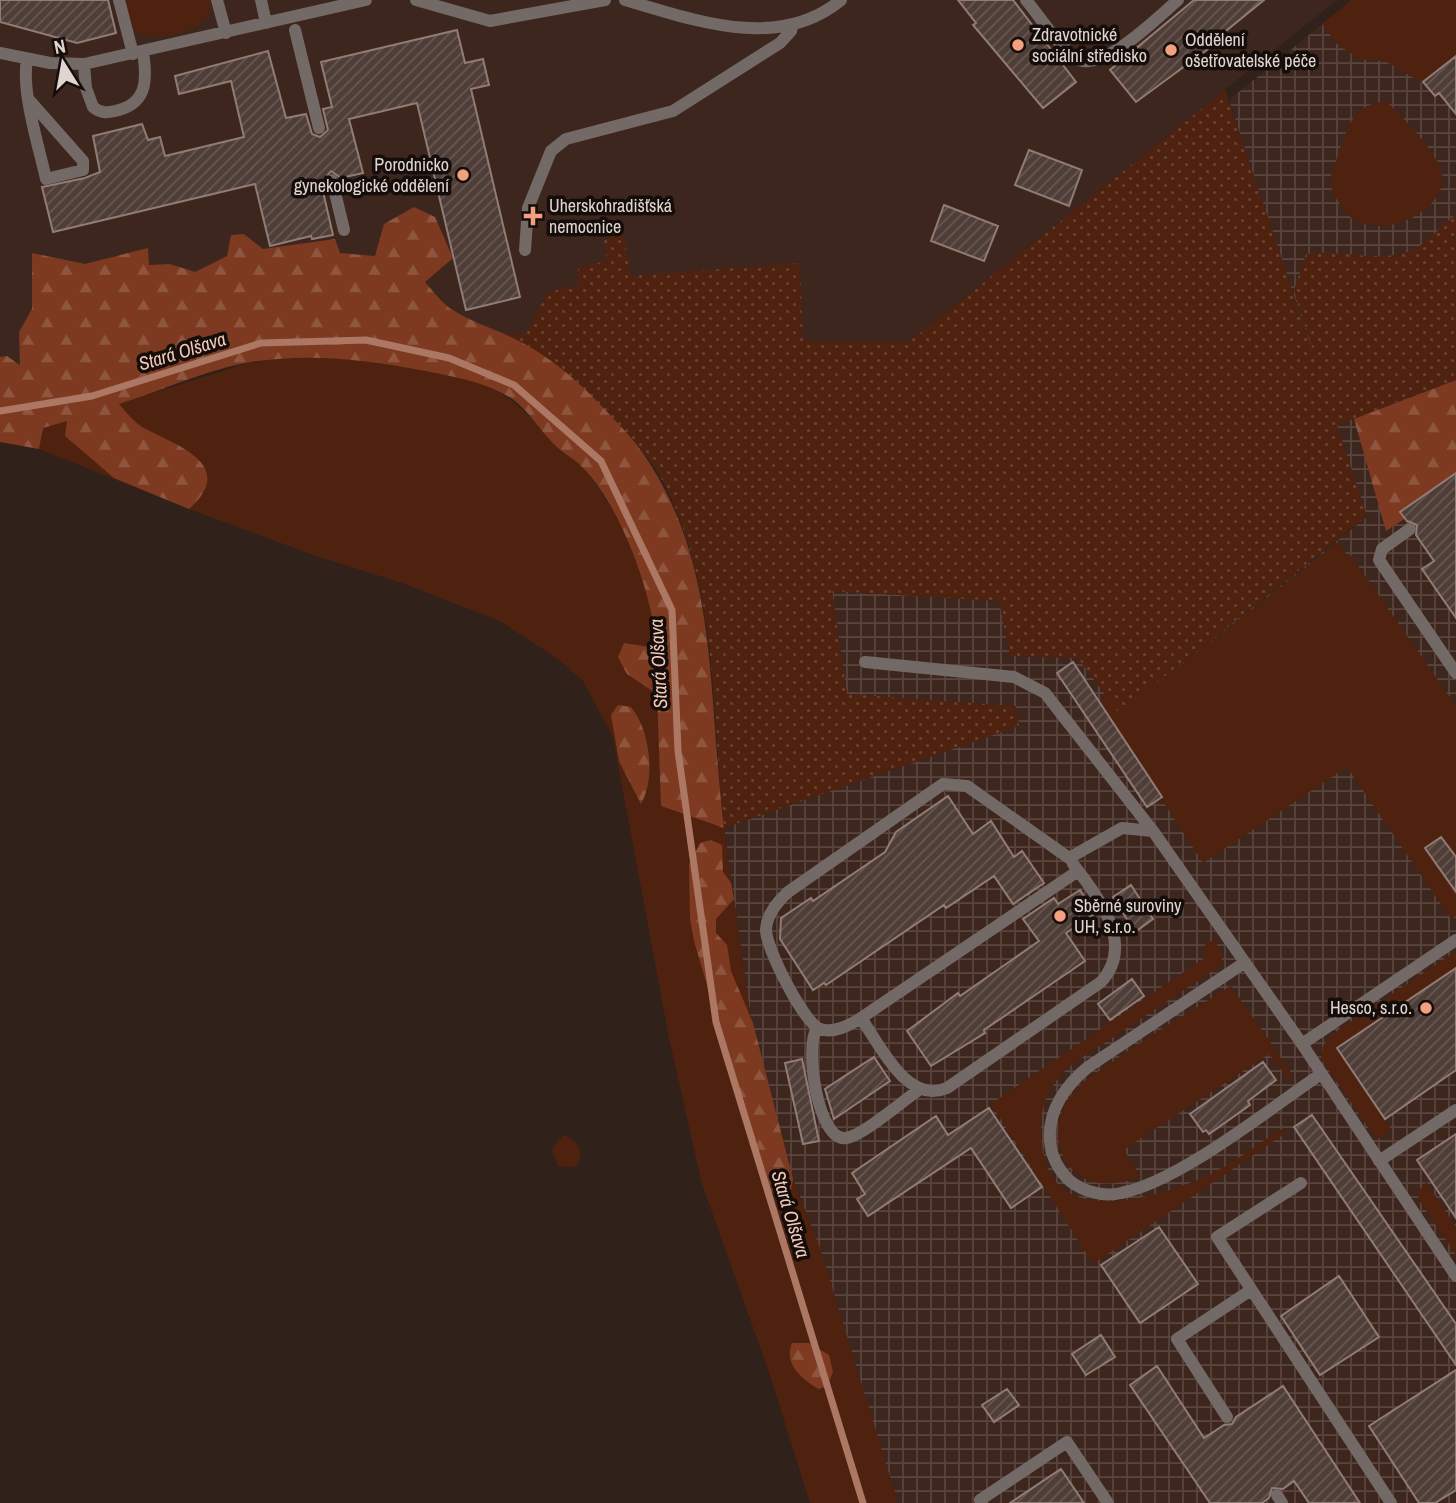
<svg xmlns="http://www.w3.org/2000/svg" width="1456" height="1503" font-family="'Archivo Narrow',sans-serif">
<defs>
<pattern id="industrial-grid" width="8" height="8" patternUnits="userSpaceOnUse" patternTransform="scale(1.75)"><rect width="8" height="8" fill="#3d261e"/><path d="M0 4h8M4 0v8" fill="none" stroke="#59453e"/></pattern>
<pattern id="forest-firs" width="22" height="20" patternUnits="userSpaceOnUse" patternTransform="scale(1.75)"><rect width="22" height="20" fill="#7d3a20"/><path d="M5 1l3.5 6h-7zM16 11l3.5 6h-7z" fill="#8f563f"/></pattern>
<pattern id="garden-dots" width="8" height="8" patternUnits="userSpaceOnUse" patternTransform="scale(1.75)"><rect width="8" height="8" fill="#4f2210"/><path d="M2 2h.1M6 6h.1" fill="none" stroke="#684132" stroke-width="1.8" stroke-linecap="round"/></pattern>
<pattern id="building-hatch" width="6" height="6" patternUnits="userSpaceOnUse" patternTransform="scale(1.75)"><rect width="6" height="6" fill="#4f3d37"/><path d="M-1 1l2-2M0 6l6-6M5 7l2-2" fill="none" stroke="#685853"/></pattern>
</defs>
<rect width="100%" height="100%" fill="#31211b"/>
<path fill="#3d261e" d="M0,0H1337L910,341L523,342L20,366L7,356L0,357Z"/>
<path fill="url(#industrial-grid)" d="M1352,0H1456V1503H898L811,1226L793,1179L751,1020L724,828L1019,726L1015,706L847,694L832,591L999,601L1010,656L1078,658L1119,713L1367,517L1229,100Z"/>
<path fill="#4f2210" d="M126,0H210C218,34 143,46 132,27C128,20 128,8 126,0Z
M1352,0H1456V55L1422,83L1385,61L1359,59L1337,44L1322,24Z
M1385,101C1401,114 1438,154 1442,173C1447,203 1409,224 1384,226C1373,227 1362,223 1352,219C1346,211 1337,202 1333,192C1327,179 1334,167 1338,155C1349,126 1350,107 1385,101Z
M303,356C357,360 430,364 481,384C513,396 532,418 554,443C563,454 577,460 586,471C620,515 649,575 655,631C661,688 659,748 661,806L724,828L751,1020L793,1179L820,1248L898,1503H810L769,1372L702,1184L669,1038L613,737L583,681L558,659L500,621L402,583L313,555L189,509L39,449L43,428L248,363Z
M1338,542L1347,555L1350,554L1456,706V916L1451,919L1347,767L1203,863L1098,701L1106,696L1119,713Z
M1214,939L1223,955L1220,966C1186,989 1152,1011 1118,1034C1095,1050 1067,1063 1052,1087C1038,1109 1039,1136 1045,1160C1063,1229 1165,1195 1209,1175C1234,1163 1258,1144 1281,1129L1284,1134L1093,1264L991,1104L1207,956L1202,947Z
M1456,951V968L1337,1048L1391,1129L1377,1140L1321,1059L1323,1046L1331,1035Z
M1231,986L1293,1075L1288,1079L1269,1054L1132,1144L1124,1150L1141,1177C1116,1185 1090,1189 1071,1168C1052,1147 1055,1115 1072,1094C1082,1081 1096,1073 1109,1064C1148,1036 1190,1012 1231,986Z
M563,1135C578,1138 585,1154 576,1167L558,1166L552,1149Z
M1426,1182L1456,1227V1255L1419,1200L1417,1193Z"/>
<path fill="url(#forest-firs)" d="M414,207L435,217L453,258L425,282C433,291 441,302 451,309C471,322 497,330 519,340C539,349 564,367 580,382C726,514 703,653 724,828L661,806L657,694L627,674L618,657L624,643L656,648C654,596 620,505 583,468C576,460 566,455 558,448C541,433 530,411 511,398C483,381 451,376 420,370C363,359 308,353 251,362C208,369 161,391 119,404C125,411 134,422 142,427C175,445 239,464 189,509L114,478L65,436L67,421L43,428L39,449L0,442V357L7,356L20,365L19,332L32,309V253L85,264L148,248L149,265L170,264L195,272L227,256L231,235L244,234L263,249L335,239L340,253L375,256L384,224Z
M1456,380V485L1386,531L1354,419Z
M618,705L631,707C650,730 656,778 641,804L619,761L611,715Z
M711,840L722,845L723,872L731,883L734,899L716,919V933L727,945L731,971L753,1023L793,1179L791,1190L768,1193L694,941L690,919L689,864L700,843Z
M792,1343H809L829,1355L833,1372L827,1386L819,1389C803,1380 783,1364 792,1343Z"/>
<path fill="url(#garden-dots)" d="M1225,90L1322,378L1294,290L1306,254C1338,249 1372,262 1404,253C1425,248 1439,226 1456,215V380L1337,425L1367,516L1119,713L1078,658L1010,656L999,601L832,591L847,694L1016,706L1019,726L724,828C711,708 719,597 665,485C652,460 628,434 609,414C579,381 546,352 504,334H526L548,292L579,285L578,267L607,261L604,238L624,234L630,276L800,263L803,341H910Z"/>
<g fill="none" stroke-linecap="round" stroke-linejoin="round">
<path stroke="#ac7864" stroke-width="7" d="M0,411L92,396L261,343L366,340L449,358L514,385L601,461L672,610L678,751L716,1022L863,1503"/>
</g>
<path fill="url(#building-hatch)" stroke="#917c75" stroke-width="2" d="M0,0H108L116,33L77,43L0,22Z
M958,0H1013L1076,82L1043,108L973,25L976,23Z
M1194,0H1264L1221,35L1223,38L1136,102L1110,70Z
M457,30L465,63L483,59L489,85L471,89L520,297L466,310L417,103L349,119L363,173L341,178L331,171L321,183L333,235L312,239L311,236L270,246L255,184L53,232L42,187L85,178L100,172L93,136L142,124L148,140L160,137L165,156L244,137L231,81L179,94L175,76L268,51L286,118L306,114L312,134L320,137L328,130L323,109L332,107L321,62Z
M1456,56V114L1439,93L1435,96L1423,82Z
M1029,150L1082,170L1069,206L1015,185Z
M944,205L998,226L984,261L931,241Z
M1456,473V618L1422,569L1434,561L1416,535L1417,525L1407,521L1400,512Z
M1073,662L1162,797L1147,807L1057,673Z
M948,796L973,834L991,821L1014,857L1022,851L1044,883L1013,904L994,876L946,908L944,905L826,985L824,983L813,990L780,939L781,918L811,898L813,901L885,852L896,832Z
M1441,837L1456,857V892L1425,848Z
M1131,885L1153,919L1135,932L1113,897Z
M1080,890L1096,913L1066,933L1085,961L984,1030L985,1033L931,1066L907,1031L958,993L960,996L1039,941L1023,919L1054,898L1058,904Z
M1456,968V1070L1385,1119L1337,1048Z
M1132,979L1144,996L1110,1020L1098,1004Z
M874,1057L890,1081L834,1119L825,1089Z
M802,1059L819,1141L803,1144L785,1063Z
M1263,1062L1276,1080L1248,1101L1250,1105L1209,1134L1206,1130L1203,1132L1190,1114Z
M989,1108L1042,1187L1011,1208L971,1148L868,1216L857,1199L865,1194L852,1173L936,1116L948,1135Z
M1312,1115L1456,1324V1365L1294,1127Z
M1456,1134V1218L1417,1160Z
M1159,1227L1198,1284L1140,1323L1101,1265Z
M1339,1276L1379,1337L1320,1375L1281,1316Z
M1101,1335L1115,1357L1086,1375L1072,1354Z
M1157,1366L1204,1438L1224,1425L1232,1424L1236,1417L1283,1386L1360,1503H1309L1294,1481L1283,1489L1272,1488L1269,1498L1262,1503H1210L1130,1385Z
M1456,1370V1490L1435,1503H1419L1369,1426Z
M1007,1389L1019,1405L994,1422L982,1405Z
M1061,1469L1084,1503H1010Z"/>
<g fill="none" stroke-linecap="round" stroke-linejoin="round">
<path stroke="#736a67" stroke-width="12" d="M119,0L133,54
M217,0L226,33
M261,0L266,23
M416,0L490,21L605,0
M625,0C694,20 778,52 841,0
M1026,0C1041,18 1057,44 1075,58C1100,76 1159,16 1178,0
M295,30L319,128
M0,53L50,63L84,64L366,0
M27,60C21,91 39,147 46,179L83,170V161L30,101
M84,64L86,88L93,107C101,114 108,113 119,110C148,102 147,78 143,52
M332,180L344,230
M525,250L528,208L551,151L566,139L673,111L780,43L791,31L793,24
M1410,529L1382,549L1379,560L1456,673
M865,662L1014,677L1045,693L1153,831L1302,1044L1456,1276
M1078,871L861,1018C850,1025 834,1034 820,1029C804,1023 765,947 766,929C767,914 777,902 788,892L943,784L967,786L1069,858L1122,828L1153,831
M1244,963L1088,1067C1066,1085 1048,1110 1050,1139C1050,1155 1059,1171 1070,1181C1084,1192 1104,1197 1121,1193C1179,1182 1269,1109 1321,1074
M861,1018C880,1045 907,1105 947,1088L1101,982C1136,944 1098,897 1073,864
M817,1028C804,1047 818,1142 846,1138C864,1135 902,1101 919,1090
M1302,1044L1456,940
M1379,1161L1456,1110
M1301,1183L1217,1237L1391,1503
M1227,1417L1177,1339L1251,1290
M1277,1495L1282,1503
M982,1503L980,1500L1067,1442L1108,1503"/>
</g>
<g fill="#f3a081" stroke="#140d0a" stroke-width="2.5">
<circle cx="1018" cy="45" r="7"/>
<circle cx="1171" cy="50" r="7"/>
<circle cx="463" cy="175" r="7"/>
<path d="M529.5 205.5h7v7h7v7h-7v7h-7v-7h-7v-7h7z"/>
<circle cx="1060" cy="916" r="7"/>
<circle cx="1426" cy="1008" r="7"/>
</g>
<g text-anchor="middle" stroke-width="7" stroke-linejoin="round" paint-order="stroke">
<g font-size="18" fill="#e0d5d1" stroke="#140d0a" text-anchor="start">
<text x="1032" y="41">Zdravotnické<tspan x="1032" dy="21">sociální středisko</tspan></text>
<text x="1185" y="46">Oddělení<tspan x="1185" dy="21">ošetřovatelské péče</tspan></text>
<text x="449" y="171" text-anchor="end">Porodnicko<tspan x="449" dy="21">gynekologické oddělení</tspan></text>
<text x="549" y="212">Uherskohradišťská<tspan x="549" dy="21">nemocnice</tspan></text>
<text x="1074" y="912">Sběrné suroviny<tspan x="1074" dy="21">UH, s.r.o.</tspan></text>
<text x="1412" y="1014" text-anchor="end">Hesco, s.r.o.</text>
</g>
<g font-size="19" font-style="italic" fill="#f3c9ba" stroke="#140d0a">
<text transform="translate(182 351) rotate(-17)" y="7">Stará Olšava</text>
<text transform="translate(658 664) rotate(-93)" y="7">Stará Olšava</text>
<text transform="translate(791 1214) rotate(73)" y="7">Stará Olšava</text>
</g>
</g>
<g transform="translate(63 63) rotate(349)" stroke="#140d0a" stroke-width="5" paint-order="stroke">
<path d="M0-5L12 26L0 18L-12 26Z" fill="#e0d5d1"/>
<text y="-10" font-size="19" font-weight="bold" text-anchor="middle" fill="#e0d5d1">N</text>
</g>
</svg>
